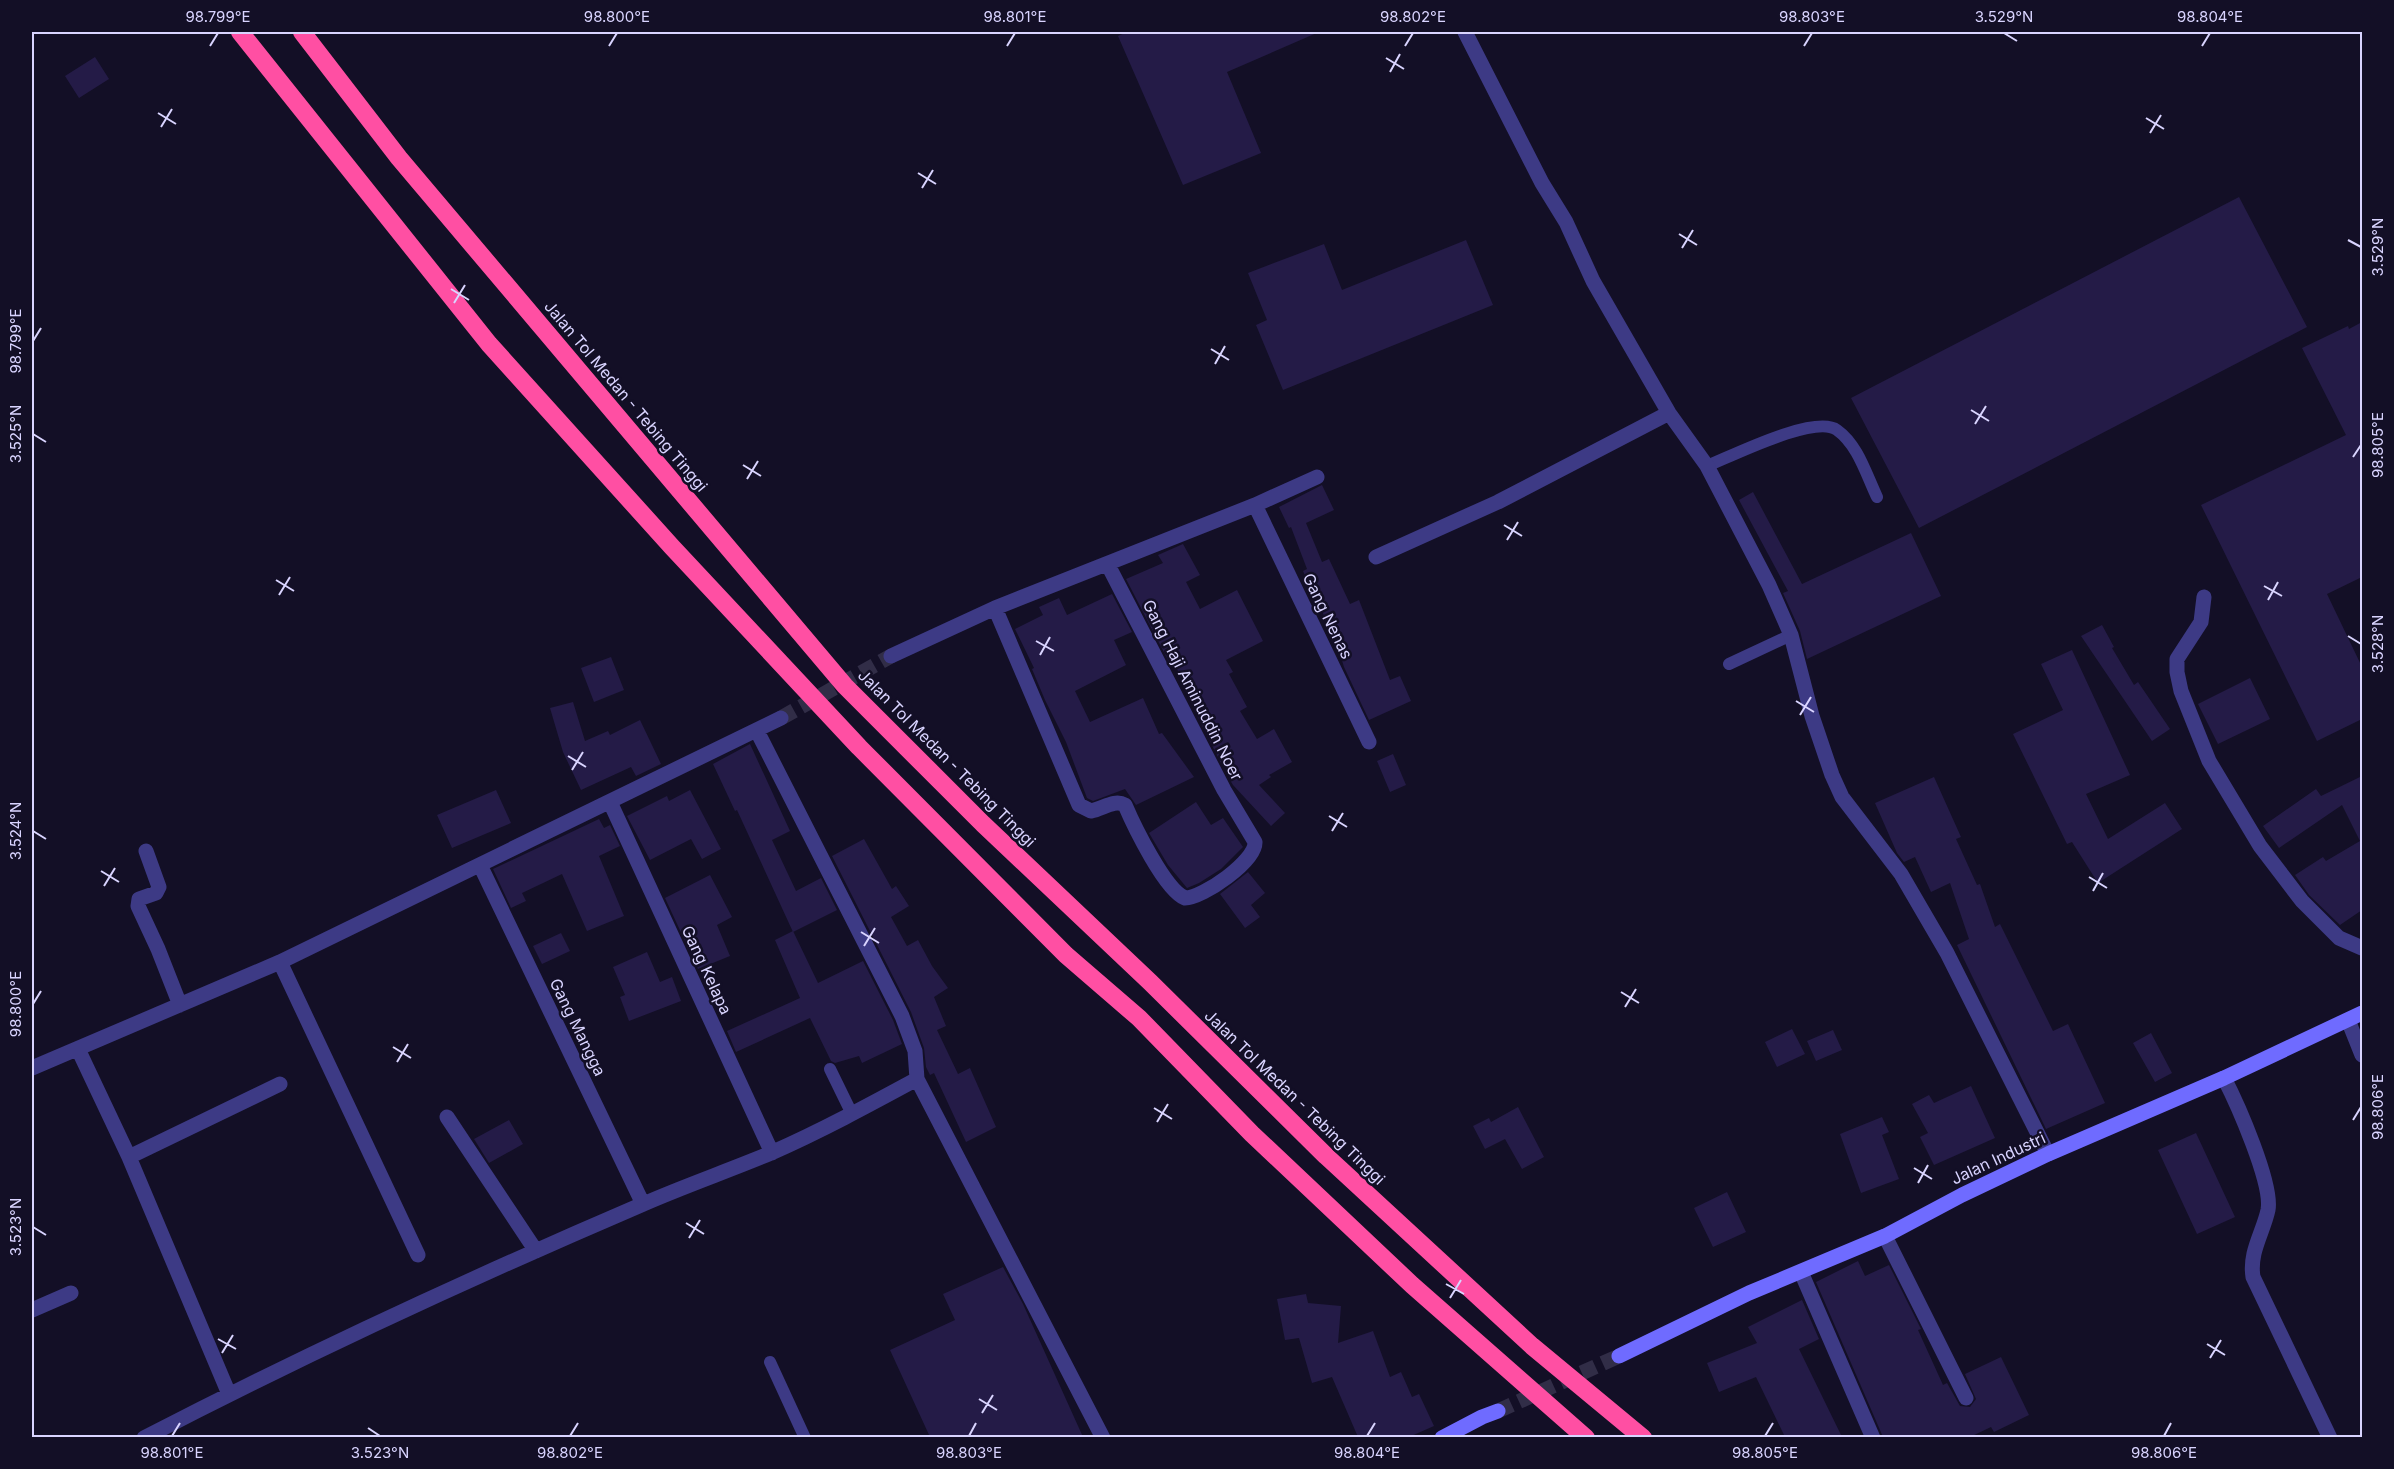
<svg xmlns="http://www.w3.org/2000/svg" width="2394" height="1469" font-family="Inter,sans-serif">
<rect width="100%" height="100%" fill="#130f26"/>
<path fill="#241b47" d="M1127,32H1319L1227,72L1261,153L1183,185L1118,36Z
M95,57L109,79L79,98L65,76Z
M2239,197L2307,327L1919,528L1851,398Z
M1466,240L1493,305L1283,390L1256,325L1267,320L1248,273L1324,244L1342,290Z
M2362,322V577L2327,594L2362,667V719L2317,741L2201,505L2346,435L2302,348L2348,326L2349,329Z
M1322,485L1334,510L1306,523L1322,562L1329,559L1350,604L1359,600L1390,680L1400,676L1411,701L1369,720L1344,667L1332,628L1329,629L1315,592L1313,593L1303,571L1307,569L1291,527L1289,528L1279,507Z
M1753,492L1802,584L1911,533L1941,596L1807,659L1800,631L1783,593L1788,591L1739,500Z
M1183,544L1200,575L1186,582L1200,609L1237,590L1263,641L1226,660L1233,672L1229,674L1247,707L1240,711L1257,739L1274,729L1292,762L1269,775L1271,777L1259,785L1285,813L1271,826L1233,785L1230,780L1235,776L1226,760L1221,763L1194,710L1195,702L1172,660L1169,662L1126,579L1163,563L1158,555Z
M1112,594L1132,632L1114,640L1126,665L1075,691L1090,722L1143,698L1159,734L1162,733L1194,777L1136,805L1125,789L1093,801L1087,798L1066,742L1045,700L1032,669L1034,668L1015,629L1043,615L1039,607L1059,598L1067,615Z
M2102,625L2114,647L2112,648L2134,685L2138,682L2170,729L2152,741L2081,636Z
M2072,650L2130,775L2086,794L2108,839L2165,803L2182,829L2098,883L2072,842L2067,844L2013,734L2063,710L2041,664Z
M611,657L624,690L594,702L581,668Z
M2250,678L2270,719L2218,744L2198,704Z
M573,702L585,741L608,731L610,735L640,720L661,764L636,776L631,767L581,790L563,752L550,708Z
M750,744L790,831L772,840L796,891L821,878L837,910L793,932L737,810L735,811L713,764Z
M1393,754L1406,785L1390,792L1377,761Z
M2362,776V910L2340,925L2309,895L2295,875L2323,857L2326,861L2360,841L2342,805L2279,848L2263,826L2316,789L2321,796Z
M1934,777L1961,837L1956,839L1977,885L1980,884L1995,927L2000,924L2053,1031L2068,1024L2105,1103L2046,1129L1957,945L1969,939L1950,883L1931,892L1915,857L1904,862L1897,853L1875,803Z
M496,790L511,823L452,848L437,815Z
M690,790L721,849L702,859L691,839L650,860L627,816L667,796L669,801Z
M1196,802L1211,825L1223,818L1243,847L1221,869L1199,883L1187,888L1168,865L1149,833Z
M599,819L604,828L610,825L620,846L599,856L624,916L587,931L562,874L522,893L526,901L511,908L493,869Z
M864,839L892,889L896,886L909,906L891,917L907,946L918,940L932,966L948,988L934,997L946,1026L937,1030L958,1074L970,1068L996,1127L966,1142L934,1073L930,1075L926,1067L924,1048L911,1012L832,856Z
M1248,872L1265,893L1251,905L1260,917L1245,928L1220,894Z
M710,875L732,917L717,925L730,956L698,969L665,898Z
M793,931L818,983L863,961L893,1020L902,1044L862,1063L859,1056L835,1063L831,1061L810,1018L736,1052L727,1031L800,998L775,940Z
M561,933L570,951L542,964L533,946Z
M647,952L660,982L672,977L681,1001L629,1021L620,997L625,995L613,967Z
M1792,1029L1805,1054L1777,1067L1765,1042Z
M1833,1030L1842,1050L1816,1061L1807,1041Z
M2151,1033L2172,1073L2155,1082L2133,1043Z
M1971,1086L1995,1138L1934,1165L1920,1137L1928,1133L1912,1104L1929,1095L1934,1103Z
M1518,1107L1544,1157L1522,1169L1505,1139L1485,1149L1473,1126L1489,1118L1491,1122Z
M1882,1117L1889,1132L1882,1135L1899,1179L1861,1193L1840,1134Z
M509,1120L523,1144L489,1163L474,1139Z
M2196,1133L2235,1217L2197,1234L2158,1150Z
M1727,1192L1746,1232L1713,1247L1694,1208Z
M1858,1261L1865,1276L1889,1265L1921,1329L1918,1330L1943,1385L1947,1383L1960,1406L1970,1407L1976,1399L1965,1374L2001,1357L2029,1415L1994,1432L1991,1427L1970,1437H1883L1816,1282Z
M1003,1267L1023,1304L1083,1437H930L890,1350L955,1320L943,1294Z
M1306,1294L1308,1303L1341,1306L1338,1343L1373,1331L1390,1377L1401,1372L1412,1397L1419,1394L1434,1426L1409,1437H1358L1332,1377L1312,1383L1299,1338L1285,1340L1277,1299Z
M1802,1300L1819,1339L1799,1349L1842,1437H1785L1756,1377L1719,1392L1707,1363L1757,1343L1748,1327Z"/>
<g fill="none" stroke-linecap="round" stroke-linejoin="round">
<path stroke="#312d47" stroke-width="15" stroke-dasharray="15 8" stroke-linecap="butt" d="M781,718L891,656"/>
<path stroke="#312d47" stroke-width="15" stroke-dasharray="15 8" stroke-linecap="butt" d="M1498,1411L1619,1356"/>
<path stroke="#3d3a85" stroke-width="12" d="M1707,466C1732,456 1815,414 1837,430C1858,445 1866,474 1877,497
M1729,664L1791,635
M830,1069L852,1114
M770,1362L805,1438"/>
<path stroke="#3d3a85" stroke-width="15" d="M1465,32L1542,183L1566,222L1593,281L1669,413L1707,466L1769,585L1791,635L1812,716L1832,775L1842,797L1901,874L1947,953L2048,1154
M1255,505L1369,742
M1376,557L1498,502L1669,413
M2204,597L2201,622L2177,659V672L2181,691L2209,761L2260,846L2302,901L2339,938L2362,948
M995,608L1079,805L1091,811C1103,809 1114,799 1125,805C1134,826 1165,890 1185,898C1203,898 1256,861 1255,842L1224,790L1108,565
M891,656L995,608L1255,505L1317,477
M757,731L902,1016L915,1051L917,1079L1103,1438
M610,802L772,1153
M146,851L159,887L156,893L139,899L138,906L158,949L180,1005
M480,865L643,1204
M280,962L418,1255
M2348,1020L2362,1055
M78,1049L129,1157L229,1394
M32,1068L280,962L781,718
M2224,1078C2237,1103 2273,1184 2268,1210C2263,1233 2249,1252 2253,1277L2330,1438
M447,1117L536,1251
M129,1157L280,1084
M1885,1236L1966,1398
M1801,1272L1873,1438
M32,1310L71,1293
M144,1438C306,1354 473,1277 641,1205C684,1186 728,1171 771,1153C821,1131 869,1105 917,1079"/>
<path stroke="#6f6bff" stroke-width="15" d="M1619,1356L1749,1293L1885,1236L1962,1195L2048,1154L2224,1078L2362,1013
M1442,1438L1482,1417L1498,1411"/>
<path stroke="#ff4fa3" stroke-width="18" d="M240,32L489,344L672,547L859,747L1066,955L1139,1018L1252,1134L1412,1285L1586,1438
M302,32L399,158L845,686L983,824L1150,982L1326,1156L1532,1346L1643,1438"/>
</g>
<path fill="none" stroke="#d9d4ff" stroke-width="2" d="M2004,33L2017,41M210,46L218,33M609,46L617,33M1007,46L1015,33M1405,46L1413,33M1804,46L1812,33M2202,46L2210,33M1386,58L1404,69M1390,72L1400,54M158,113L176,124M2146,118L2164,129M161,127L172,109M2150,133L2161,115M918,173L936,184M922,188L933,170M1679,234L1697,245M2348,240L2361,247M1682,248L1693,230M451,289L469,300M454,303L465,285M33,341L41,328M1211,349L1229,360M1215,364L1225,346M1971,410L1989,421M1975,424L1986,406M33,434L46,442M2353,457L2361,445M743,465L761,476M747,479L758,461M1504,525L1522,536M1507,540L1518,522M276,580L294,591M2264,586L2282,596M279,595L290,577M2268,600L2278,582M2348,636L2361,644M1036,641L1054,651M1040,655L1050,637M1796,701L1814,712M1800,715L1811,697M568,756L586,767M572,770L583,752M1329,816L1347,827M33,831L46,839M1332,831L1343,813M101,871L119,882M2089,877L2107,888M104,886L115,868M2093,891L2103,873M861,932L879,943M864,946L875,928M1621,992L1639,1003M33,1004L41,991M1625,1007L1636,989M393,1047L411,1058M397,1062L408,1044M1154,1108L1172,1119M2353,1120L2361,1107M1157,1122L1168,1104M1914,1168L1932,1179M1918,1183L1928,1165M686,1223L704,1234M33,1227L46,1235M689,1238L700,1220M1446,1284L1464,1294M1450,1298L1461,1280M218,1339L236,1349M2207,1344L2225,1355M222,1353L233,1335M2210,1358L2221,1340M979,1399L997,1410M982,1413L993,1395M368,1428L380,1436M172,1436L180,1423M570,1436L578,1423M969,1436L976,1423M1367,1436L1375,1423M1765,1436L1773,1423M2164,1436L2171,1423"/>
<g text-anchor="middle" stroke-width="5" stroke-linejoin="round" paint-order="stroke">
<g font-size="16" fill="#d9d4ff" stroke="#130f26">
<text transform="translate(626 396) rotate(50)" y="6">Jalan Tol Medan - Tebing Tinggi</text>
<text transform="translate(1328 616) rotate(64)" y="6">Gang Nenas</text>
<text transform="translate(1193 690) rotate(63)" y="6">Gang Haji Aminuddin Noer</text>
<text transform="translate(947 758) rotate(45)" y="6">Jalan Tol Medan - Tebing Tinggi</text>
<text transform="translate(707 970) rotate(65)" y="6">Gang Kelapa</text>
<text transform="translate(578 1027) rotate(64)" y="6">Gang Mangga</text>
<text transform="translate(1295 1097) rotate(44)" y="6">Jalan Tol Medan - Tebing Tinggi</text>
<text transform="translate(1998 1158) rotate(-25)" y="6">Jalan Industri</text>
</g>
</g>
<rect width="2394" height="1469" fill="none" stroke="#130f26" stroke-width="66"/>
<rect x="33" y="33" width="2328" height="1403" fill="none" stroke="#d9d4ff" stroke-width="2"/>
<g font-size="15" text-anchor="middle" fill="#d9d4ff">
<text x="218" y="22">98.799°E</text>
<text x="617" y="22">98.800°E</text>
<text x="1015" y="22">98.801°E</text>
<text x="1413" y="22">98.802°E</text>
<text x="1812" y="22">98.803°E</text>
<text x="2004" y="22">3.529°N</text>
<text x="2210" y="22">98.804°E</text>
<text transform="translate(2378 247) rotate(-90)" y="5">3.529°N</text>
<text transform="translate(16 341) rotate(-90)" y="5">98.799°E</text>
<text transform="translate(16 434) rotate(-90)" y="5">3.525°N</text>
<text transform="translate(2378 445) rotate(-90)" y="5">98.805°E</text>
<text transform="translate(2378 644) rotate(-90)" y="5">3.528°N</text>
<text transform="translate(16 831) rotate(-90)" y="5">3.524°N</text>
<text transform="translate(16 1004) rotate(-90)" y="5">98.800°E</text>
<text transform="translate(2378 1107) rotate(-90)" y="5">98.806°E</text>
<text transform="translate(16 1227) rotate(-90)" y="5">3.523°N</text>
<text x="172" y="1458">98.801°E</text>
<text x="380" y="1458">3.523°N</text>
<text x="570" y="1458">98.802°E</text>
<text x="969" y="1458">98.803°E</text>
<text x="1367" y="1458">98.804°E</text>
<text x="1765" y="1458">98.805°E</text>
<text x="2164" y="1458">98.806°E</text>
</g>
</svg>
